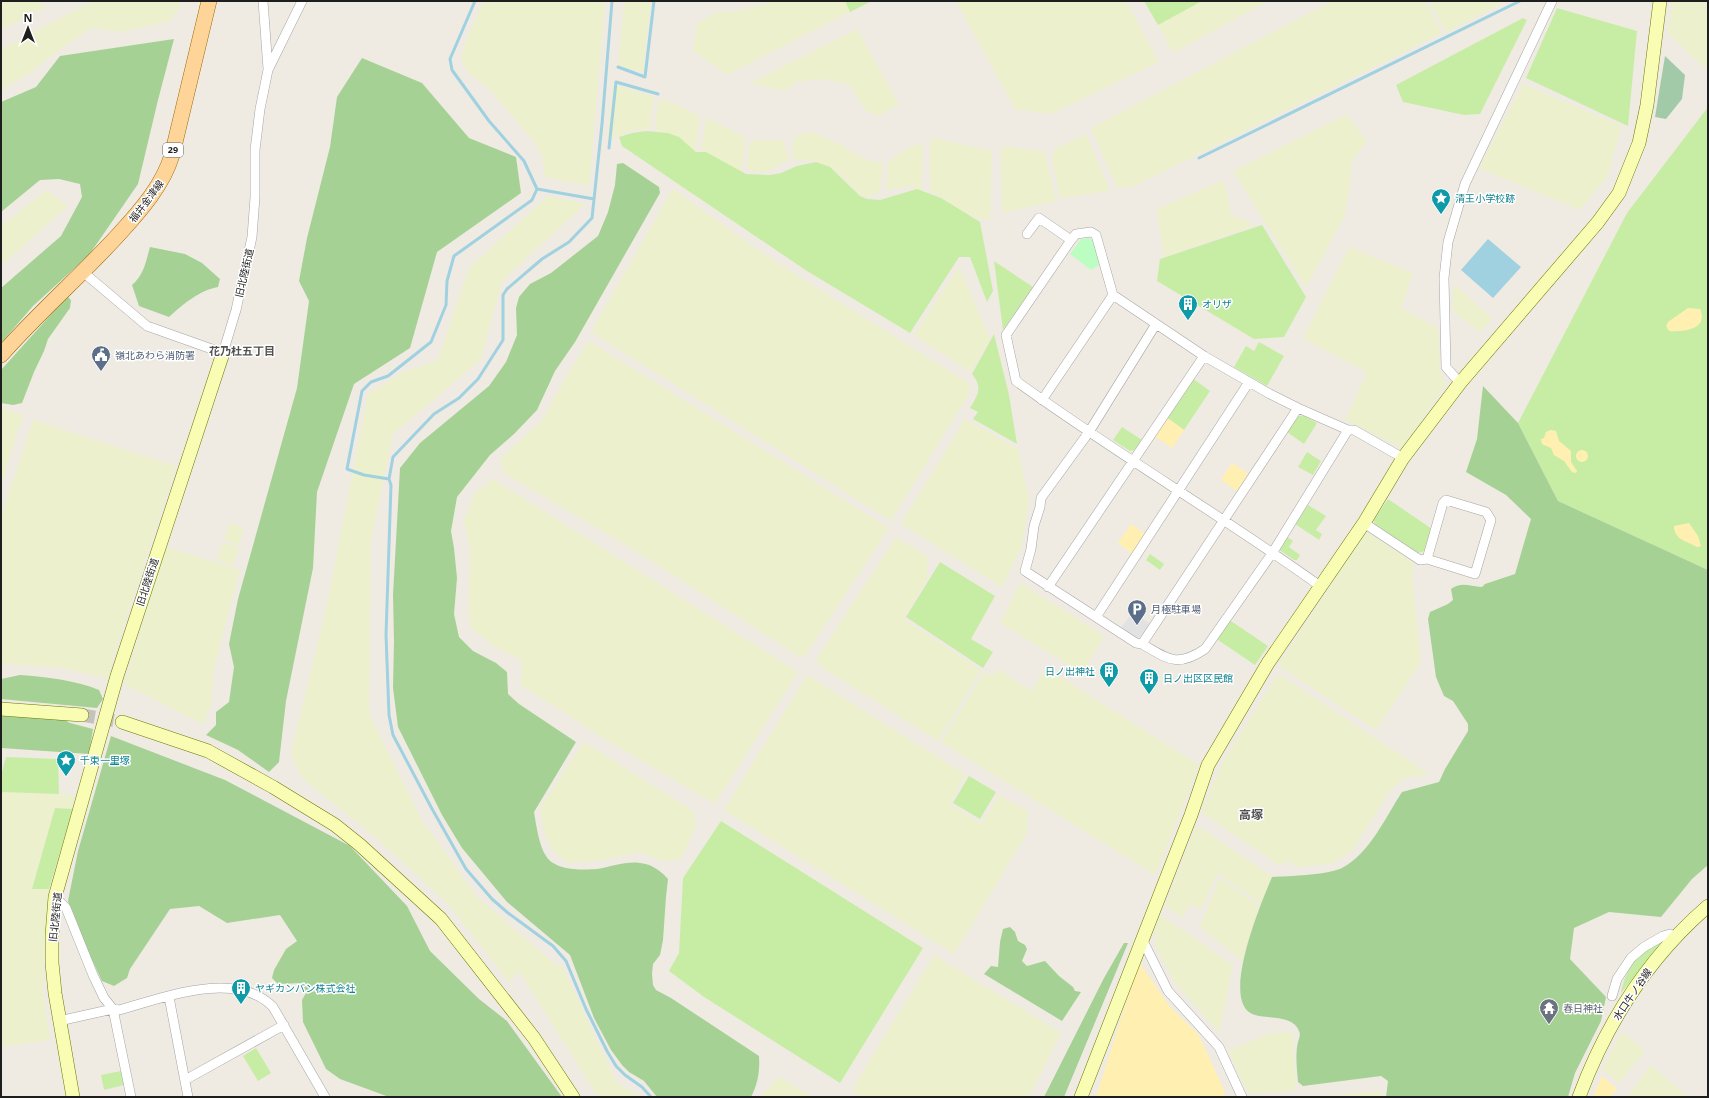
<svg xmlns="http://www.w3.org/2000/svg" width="1709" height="1098" font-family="'Open Sans','Noto Sans JP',sans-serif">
<rect width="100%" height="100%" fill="#efebe3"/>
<path fill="#ecf0cd" d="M1,1H37L47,7L1,29Z
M93,1H180V8L169,21L123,32L92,28L60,49L31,72L1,90V49Z
M484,1H605L589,186L545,177L542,155L533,140L490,90L467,71L461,58L466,40Z
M624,1H651L643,72L618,66Z
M771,1H845L850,12L727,75L693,51L697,23L718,12L738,11L769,3Z
M956,1H1126L1159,62L1051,114L1015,109Z
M1202,1H1269L1173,53L1158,25Z
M1332,1H1425L1442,33L1134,186L1117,188L1091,128Z
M1429,1H1507L1446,32Z
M1673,1H1708V64L1704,68L1667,32Z
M857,29L899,104L879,116L866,111L849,84L821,79L797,82L785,91L750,83Z
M613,84L654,97L650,129L631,130L609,140L607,137Z
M1523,84L1622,126L1607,177L1580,210L1479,168Z
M662,98L700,116L695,151L673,136L655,129L658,101L662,102Z
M1347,114L1367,141L1352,161L1349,192L1345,215L1306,288L1233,171Z
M706,117L745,137L742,171L701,152Z
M812,132L840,144L853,153L873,162H883L880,192L874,195L863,197L837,171L813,160L794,161L792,143L795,140L794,136Z
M1086,134L1110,191L1060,198L1051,155L1055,153L1054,149Z
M934,138L992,151L990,219H980L961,211L930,190V141H933Z
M753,139L774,141L783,139L789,160L765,172L747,170L749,143H753Z
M923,142L922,191L910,186L886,190L888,162L906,149Z
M1005,146L1045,152L1056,201L1002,213L1001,148H1004Z
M1224,180L1231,214L1251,223L1252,226L1164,257L1157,209Z
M47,190L68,206L1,266V226Z
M672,190H675L752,246L795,274L970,384L969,394L891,521L591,332Z
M548,196L585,204L502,281L481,359L393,434L371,540L369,714L423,822L478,898L556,965L562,966L617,1083L637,1094L639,1097H598L519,971L509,982L447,903L407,866L363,827L302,778L291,754L328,600L368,394L402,373L438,360L469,268Z
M1349,247L1413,273L1401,308L1438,328L1440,372L1446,384L1402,448L1345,420L1367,373L1303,338Z
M959,267L990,339L971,372L914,335Z
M1456,285L1492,319L1479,332L1453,311V289Z
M589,341L889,528L805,656L800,657L639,553L504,473L500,459L543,419L569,372Z
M1,408L23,415L1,484Z
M965,419L1018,449L1029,500L1022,546L1002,587L901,524Z
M33,420L176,466L113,659L108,679L64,668L1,664V517Z
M493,479L798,672L715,804L608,741L521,685L522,661L494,646L471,628L469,615L470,548L464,520L475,493Z
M229,523L244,528L239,545L224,540Z
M1369,533L1414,563L1412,576L1421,662L1376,730L1280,667L1279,662L1290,648L1364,534Z
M896,537L928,557L927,579L903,619L981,670L938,741L818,665L817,658Z
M223,543L239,547L233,566L217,560Z
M166,547L240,570L217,657L213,676L212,701L204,725L124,684Z
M1020,583L1104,636L1082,673L1000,623Z
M1046,668L1199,765L1155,875L941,742L984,672L992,677L997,669L1031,691Z
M807,675L965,774L950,805L982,824L999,795L1029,812L1027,820L1028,832L954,954L724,810Z
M1277,676L1283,677L1429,774L1405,778L1390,790L1352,851L1331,864L1298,867L1287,861L1279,865L1201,812L1222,763Z
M584,742L693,811L696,826L681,859L664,861L638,852L605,860L569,863L552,850L544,833L540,808Z
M1,792L74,795L73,809L43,807L55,808L32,888L49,889L44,949L43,992L50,1040L1,1047Z
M1199,827L1273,877L1262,904L1217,873L1202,909L1190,904L1183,918L1165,906L1195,829Z
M1219,878L1259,905L1242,961L1200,927Z
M1161,915L1233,965L1219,1032L1175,983L1157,949L1154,934L1158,921Z
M934,955L1061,1033L1029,1097H863L852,1090Z
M1622,1031L1645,1051L1619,1083L1602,1069Z
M1293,1032L1296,1090L1248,1094L1228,1051L1267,1034Z
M1651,1065L1688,1097H1627Z
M779,1077L813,1097H760Z
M1382,1091L1380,1097H1314Z"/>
<path fill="#c7eda5" d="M845,1H872L850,12Z
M1144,1H1202L1158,25Z
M1557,8L1637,31L1628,126L1526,78Z
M1523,18L1527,20L1480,114L1464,115L1403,102L1396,85Z
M1708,107V570L1558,501L1518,423L1627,213Z
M646,131L668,133L679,137L696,152H706L746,174L770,175L781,173L797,166L816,162L830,167L860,196L867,199L880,200L917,189L941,198L980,222L993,291L987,302L970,257H959L910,333L807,271L622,146L619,137L632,133Z
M1262,225L1306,297L1284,337L1254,339L1157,281L1160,259Z
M994,261L1033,287L1003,330Z
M994,334L1009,395L1017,444L973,419L978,412L970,408C978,395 983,387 972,374Z
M1259,342L1284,356L1267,386L1234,367L1246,346L1254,351Z
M1192,378L1210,391L1184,430L1166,417Z
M1298,416H1305L1317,423L1304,444L1287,432Z
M1122,427L1142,440L1134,450L1130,451L1113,440Z
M1307,452L1321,461L1313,475L1298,467Z
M1388,499L1432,529L1426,551L1417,553L1375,525L1374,520Z
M1308,505L1326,516L1316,530L1322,534L1319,540L1295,524Z
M1285,535L1293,541L1289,547L1300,555L1297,560H1294L1278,549Z
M1150,554L1164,564L1160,570L1146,560Z
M940,562L995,596L971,639L993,652L983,668L906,617Z
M1228,619L1268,646L1255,665L1215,638Z
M6,757L58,759L59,794L1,792V776Z
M969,776L996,792L980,819L953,803Z
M55,808L73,809L49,889H32Z
M721,821L923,948L840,1083L704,997L669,971L679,953L683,878Z
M1663,943L1621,993C1625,970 1639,947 1663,943Z
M256,1048L271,1073L258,1081L243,1056Z
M121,1071L124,1085L104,1090L101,1075Z"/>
<path fill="#a6d195" d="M174,39L158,100L138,184L89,255L33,306L1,343V288L61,236L82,197L80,184L59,179L40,180L1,212V102L36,87L60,56Z
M362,58L422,83L469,138L516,157L521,193L437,252L410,348L354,384L317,492L313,568L286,701L279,762L269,772L238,750L206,735L216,725V712L229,702L234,667L229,644L238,599L297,388L309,301L299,281L307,238L330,147L337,97Z
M623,163L659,187L660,193L575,342L555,371L537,410L514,434L490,455L457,497L451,531L454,548L457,578L454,614L459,637L473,651L496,663L507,672L508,694L519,704L576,742L534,812C536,824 539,846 546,856C555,871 583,870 597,869C611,867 626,861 640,863C652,864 661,871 668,879L666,897L663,940L660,955L653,964L652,974L653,985L656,990L671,998L759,1056C760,1070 758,1084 751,1097H657L644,1081L629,1072L622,1065L611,1050L594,1018L570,955L507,902L462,848L442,815L398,727L393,688L394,641L393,595L400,468L420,443L489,386L506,362L517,335L516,308L519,297L530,284L551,273L598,236L608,212L615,185L617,164Z
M150,247L185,254L202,263L220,279L218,287C200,290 182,305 169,317L139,306L132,285C144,275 146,261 150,247Z
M68,297L71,300L70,308L48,339L44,351L34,372L22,403L13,405L1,403V370L56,309Z
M1483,386L1518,423L1558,501L1708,570V865L1692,879L1661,917L1609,912L1574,928L1570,959L1606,997L1601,1021L1575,1073L1568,1097H1386L1388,1081L1381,1076L1303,1086L1298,1082C1297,1069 1295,1055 1298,1042C1299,1038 1301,1035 1299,1031C1293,1015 1269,1019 1255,1015C1217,1005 1263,899 1272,877C1289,876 1328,875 1342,868C1370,853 1385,818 1402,792L1439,782L1445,769L1468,731V724L1453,701L1444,696L1436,677L1428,619L1430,612L1448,604L1453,600L1451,589C1462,581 1470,587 1482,587L1485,584L1515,574L1531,519L1506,495L1466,472L1477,439Z
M20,675C46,677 75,680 99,690L103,699L97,708L1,699V679Z
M1,716L60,717L70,723L93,729L89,754L1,748Z
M111,736L225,780L350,846L407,906L430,951L479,999L507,1021L562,1097H389L340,1079L326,1069L303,1022L302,1000L306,993L302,983L278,984L272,978L274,970L286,949L297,941L280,915L227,923L199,906L170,909L130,969L127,978L114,986L102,981L75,924L68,901L78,851Z
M1010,927L1015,932L1018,941L1025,945L1027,949L1022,961L1027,966L1045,961L1059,976L1073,987L1075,991L1081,992L1062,1021L984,974L991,966L998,967L1000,942L1003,929Z
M1124,943H1128L1064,1097H1044L1104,978Z"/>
<path fill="#fff0b1" d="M1688,308L1700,309C1709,330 1683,332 1669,331L1666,326L1668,322Z
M1166,417L1184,430L1172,448L1153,435Z
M1551,430L1556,431L1559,441L1571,451V462L1577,471L1576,473L1572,472L1564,461L1554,455L1551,448L1542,444L1541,439L1544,438L1546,432Z
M1576 456a6 6 0 1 1 12 0a6 6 0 1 1-12 0Z
M1232,463L1248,474L1237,491L1221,480Z
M1689,523L1698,536L1701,546L1697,547C1687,541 1674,540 1674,526Z
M1131,524L1145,534L1133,554L1118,543Z
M1139,962L1170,1007L1198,1034L1225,1092L1223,1097H1096Z
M1602,1076L1617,1089L1610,1097H1593Z"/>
<path fill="#a2caa9" d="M1665,56L1685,75L1682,99L1666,119L1655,117Z"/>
<path fill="#bcfdc2" d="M1089,238L1094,241L1099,265L1091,270L1070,254L1081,239Z"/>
<path fill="#e2e2e2" d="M1133,612L1152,625L1144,636L1136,638L1121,628Z"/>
<path fill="#a0d1e0" d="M1488,239L1521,267L1493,298L1461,270Z"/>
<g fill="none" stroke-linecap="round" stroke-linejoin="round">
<path stroke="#a0d1e0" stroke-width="3" d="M475,1L450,59L452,70L489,121L524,161L537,189L532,200L454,256L447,281L446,305L431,342L388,376L371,382L362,391L347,469L364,475L389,479L391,485L386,635L389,715L393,735L431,807L466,869L492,899L508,913L553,946L566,961L586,1009L607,1051L616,1066L625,1075L642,1087L651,1097
M618,67L645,77L654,1
M609,148L616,82L658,94
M1199,158L1520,1
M537,189L594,199
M389,479L393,457L434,414L459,398L478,379L503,340V295L507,289L542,259L569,242L592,218L602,124L612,1"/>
<path stroke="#c5c2bc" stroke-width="13" stroke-dasharray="13 6" stroke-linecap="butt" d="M82,715L122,722"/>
<g stroke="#a5a5a5" stroke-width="10">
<path id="street" d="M263,1L268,69
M1027,234L1039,218L1071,240
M83,272L147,326L223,353L236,310L252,237L255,197V150L260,109L268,70L302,1
M1156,324L1089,432L1041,498L1040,507L1034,526L1031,549L1025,571L1136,643L1142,644C1168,659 1177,668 1205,649L1273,552L1348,430
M1460,383L1446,367L1444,278L1448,242L1465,184L1552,1
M1042,400L1113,295
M1364,523L1420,560L1427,559L1475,574L1491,520L1486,512L1446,500L1443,503L1427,559
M1320,586C1221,515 1115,453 1016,381L1006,335L1071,240L1076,234L1091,232L1096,235L1113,295L1204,356L1270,394L1298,408L1348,430H1354L1403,458
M1048,587L1204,356
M1096,617L1249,382
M1142,644L1298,408
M55,897L66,908L93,975L104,998L113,1009L119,1010C163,998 236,969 273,1007L325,1097
M1142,939L1168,991L1219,1047L1242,1097
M1612,996L1617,979L1631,958L1644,947L1663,936L1670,934L1676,937
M169,997L188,1097
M59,1021L113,1009L131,1097
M185,1080L284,1025"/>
</g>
<g stroke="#6a7900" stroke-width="14">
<path id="secondary" d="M1,709L82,715
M122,722L208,751L273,787L335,825L360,845L441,919L534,1038L573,1097
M73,1097L55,993L52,963V935L55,897L117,676L223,353
M1081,1097L1191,815L1208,765L1268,663L1364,523L1403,458L1460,383L1598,222L1619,193L1639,143L1647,105L1660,1
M1579,1097C1606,1024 1649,957 1708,906"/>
</g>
<g stroke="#976700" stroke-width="16">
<path id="primary" d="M1,355C39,312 82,275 120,233C141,210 163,185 172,155L209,1"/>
</g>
<use href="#street" stroke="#fff" stroke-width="9"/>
<use href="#secondary" stroke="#f9fdb3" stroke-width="13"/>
<use href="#primary" stroke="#ffd498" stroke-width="15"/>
</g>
<defs>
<g id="sight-pin" transform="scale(1)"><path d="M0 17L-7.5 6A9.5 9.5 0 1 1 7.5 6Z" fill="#0f9aa8" stroke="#fff"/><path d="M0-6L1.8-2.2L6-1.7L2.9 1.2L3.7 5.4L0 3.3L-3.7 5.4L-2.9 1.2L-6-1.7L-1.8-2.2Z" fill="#fff"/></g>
<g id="building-pin" transform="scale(1)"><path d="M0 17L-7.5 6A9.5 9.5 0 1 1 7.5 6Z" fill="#0f9aa8" stroke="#fff"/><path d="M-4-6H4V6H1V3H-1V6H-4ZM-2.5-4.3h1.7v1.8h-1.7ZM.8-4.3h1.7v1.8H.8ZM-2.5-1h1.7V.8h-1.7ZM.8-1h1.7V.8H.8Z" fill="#fff"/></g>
<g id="civic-pin" transform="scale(1)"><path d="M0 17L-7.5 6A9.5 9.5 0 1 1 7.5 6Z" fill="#5c6f8a" stroke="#fff"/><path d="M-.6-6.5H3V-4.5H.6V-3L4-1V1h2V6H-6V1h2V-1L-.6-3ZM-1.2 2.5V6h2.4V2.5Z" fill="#fff"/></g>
<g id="parking-pin" transform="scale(1)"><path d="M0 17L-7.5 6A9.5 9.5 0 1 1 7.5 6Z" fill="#5c6f8a" stroke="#fff"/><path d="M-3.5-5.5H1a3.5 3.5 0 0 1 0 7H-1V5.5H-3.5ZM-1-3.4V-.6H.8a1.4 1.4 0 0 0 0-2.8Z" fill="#fff"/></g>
<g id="temple-pin" transform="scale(1)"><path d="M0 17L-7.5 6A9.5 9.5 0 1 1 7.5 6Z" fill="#6b7280" stroke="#fff"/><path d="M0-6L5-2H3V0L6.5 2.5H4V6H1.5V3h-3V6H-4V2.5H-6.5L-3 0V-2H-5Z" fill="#fff"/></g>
</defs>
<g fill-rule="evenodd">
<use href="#sight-pin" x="1441" y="198"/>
<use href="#building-pin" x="1188" y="304"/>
<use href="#civic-pin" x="101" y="355"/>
<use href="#parking-pin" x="1137" y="609"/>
<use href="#building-pin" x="1109" y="671"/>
<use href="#building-pin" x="1149" y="678"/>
<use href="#sight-pin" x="66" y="760"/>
<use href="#building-pin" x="241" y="988"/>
<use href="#temple-pin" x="1549" y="1008"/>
</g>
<g text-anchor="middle" stroke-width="3" stroke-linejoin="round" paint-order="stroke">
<rect fill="#fff" stroke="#626262" stroke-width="1" x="163" y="143" width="20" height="14" rx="3"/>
<g font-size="9" font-weight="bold" fill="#1e1e1e">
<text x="173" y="153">29</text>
</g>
<g font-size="10" fill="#0d838f" stroke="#fff" text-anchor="start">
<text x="1455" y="202">清王小学校跡</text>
<text x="1202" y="308">オリザ</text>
<text x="1095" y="675" text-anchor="end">日ノ出神社</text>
<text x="1163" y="682">日ノ出区区民館</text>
<text x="80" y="764">千束一里塚</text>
<text x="255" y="992">ヤギカンバン株式会社</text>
</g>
<g font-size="10" fill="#1e1e1e" stroke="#fff">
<text transform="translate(146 201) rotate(-53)" y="4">福井金津線</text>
<text transform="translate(244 273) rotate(-77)" y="4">旧北陸街道</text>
<text transform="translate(147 582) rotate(-72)" y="4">旧北陸街道</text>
<text transform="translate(55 917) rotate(-84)" y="4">旧北陸街道</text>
<text transform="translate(1632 994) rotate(-56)" y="4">水口牛ノ谷線</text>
</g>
<g font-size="10" fill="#4e5e75" stroke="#fff" text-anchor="start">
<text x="115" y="359">嶺北あわら消防署</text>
<text x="1151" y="613">月極駐車場</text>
</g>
<g font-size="10" fill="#5b616d" stroke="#fff" text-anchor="start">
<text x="1563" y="1012">春日神社</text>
</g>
<g font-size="11" font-weight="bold" fill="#515151" stroke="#fff">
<text x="242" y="355">花乃杜五丁目</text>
</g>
<g font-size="12" font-weight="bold" fill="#515151" stroke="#fff">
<text x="1251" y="819">高塚</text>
</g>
</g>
<rect width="1709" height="1098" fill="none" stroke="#1e1e1e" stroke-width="4"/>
<g transform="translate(28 28)" stroke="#ffffff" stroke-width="3" paint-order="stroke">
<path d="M0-3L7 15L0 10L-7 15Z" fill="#1e1e1e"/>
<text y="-6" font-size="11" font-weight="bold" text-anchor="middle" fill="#1e1e1e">N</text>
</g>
</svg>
